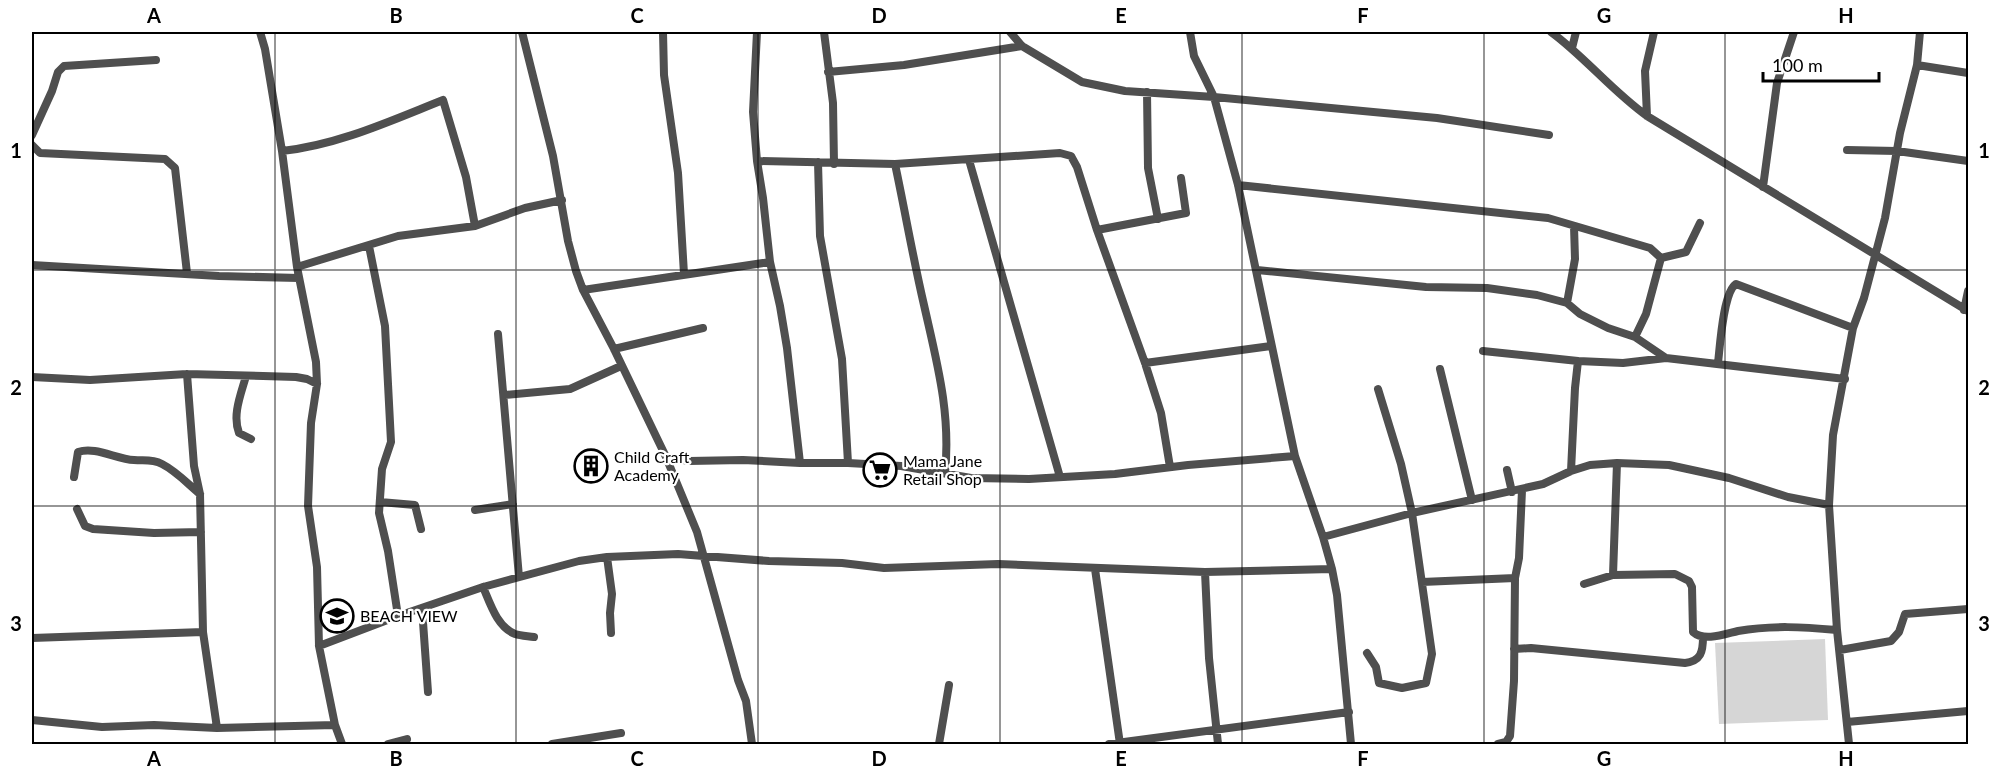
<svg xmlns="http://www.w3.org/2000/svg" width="2000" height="776" font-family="Lato,sans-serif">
<rect width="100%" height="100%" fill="#fff"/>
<path fill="#d6d6d6" d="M1825,639L1828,720L1719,724L1715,643Z"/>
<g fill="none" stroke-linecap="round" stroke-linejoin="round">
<path stroke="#4f4f4f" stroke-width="8" d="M260,32L265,49L282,151L297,267L316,362L317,384L311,423L308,506L317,567L319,646L335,725L342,744
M522,32L553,156L568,241L576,271L583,290L614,349L666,457L697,532L738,680L746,701L752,744
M663,32L664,75L678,173L684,274
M757,32L753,112L757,161L763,198L770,262L780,306L787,348L800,463
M824,32L833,103L834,164
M1010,32L1022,46L1082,82L1125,91L1214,97L1437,118L1549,135
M1190,32L1194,56L1214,97L1238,185L1295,456L1323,537L1332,569L1337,595L1351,744
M1551,32C1585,57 1612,91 1647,116L1968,311
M1572,48L1576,32
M1917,65L1968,73
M828,72L904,65L1022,46
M1147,92L1148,168L1158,219
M1647,116L1645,71L1654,32
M32,135L52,91L58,72L64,66L156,60
M32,145L40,153L165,159L175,168L187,273
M1847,150L1897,151L1968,161
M282,151C338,145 390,121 443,100L466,177L475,226
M969,160L1060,477
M757,161L895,164L1060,153L1071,156L1077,167L1097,230L1145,363L1161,413L1170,467
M818,162L820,236L842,359L848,463
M895,164C905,211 913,258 924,305C937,363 951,413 945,473
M1238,185L1548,218L1650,248L1661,258L1646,314L1635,337
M1763,187L1777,83L1794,32
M1097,230L1186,213L1181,178
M369,246L385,326L391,442L382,469L379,513L388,551L398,616
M1661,258L1686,252L1700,223
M32,265L219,276L299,278
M297,267L398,236L475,226L525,208L562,200
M1257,270L1426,287L1487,288L1537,295L1567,303L1580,314L1608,328L1635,337L1666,358L1845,379
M583,290L770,262
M1567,303L1575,259L1574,226
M1964,310L1968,291
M498,334L519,577
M614,349L703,328
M1483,351L1578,361L1623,363L1666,358
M1145,363L1271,346
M1718,363C1720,347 1723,292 1736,284L1853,328
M1440,369L1472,500
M187,374L194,466L200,494L203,632L217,728
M246,376C241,394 232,415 239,433L251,439
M32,377L90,380L187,374L263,376L296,377L307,379L317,384
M505,395L570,389L621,366
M666,457L689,461L743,460L800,463H848L901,466L971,478L1029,479L1115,474L1188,465L1295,456
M1507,470L1512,492
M1571,471L1575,388L1578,361
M74,477L78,452C95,446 116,459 134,460C144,461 152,459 162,464C176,471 188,484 200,494
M380,502L415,505L421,529
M77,509L85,526L93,529L154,533L201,532
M475,510L513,504
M1323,537L1412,513L1543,484L1571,471L1590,465L1617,463L1669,465L1729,478L1788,497L1829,505
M607,557L612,594L610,613L611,633
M1095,569L1120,744
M1205,572L1209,658L1218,744
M1613,575L1617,463
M1422,582L1515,578
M1584,584L1613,575L1675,574L1689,581L1692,587L1693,632C1704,642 1725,634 1738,631C1772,625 1803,627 1837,630
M483,587C490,603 497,627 515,634C521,636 528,636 534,637
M422,608L428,692
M32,638L203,632
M319,646L398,616L483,587L579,561L607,557L678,554L769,561L842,563L884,568L998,564L1205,572L1332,569
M1514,649L1531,648L1685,663C1701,661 1703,652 1703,637
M1840,650L1891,641L1899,632L1905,614L1968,609
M1367,653L1376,667L1379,683L1402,688L1426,683L1432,654L1412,513L1401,464L1378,389
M32,720L102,727L154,725L217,728L335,725
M1847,722L1968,711
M388,744L407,739
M552,744L621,733
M939,744L949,685
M1109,744L1349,712
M1498,744L1506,742L1510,736L1514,681L1515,578L1519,558L1522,490
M1849,744L1837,630L1829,505L1833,435L1853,328L1864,298L1885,218L1900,133L1917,65L1920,32"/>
</g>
<path fill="none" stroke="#000" stroke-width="1.5" stroke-opacity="0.55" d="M275,32V744M516,32V744M758,32V744M1000,32V744M1242,32V744M1484,32V744M1725,32V744M32,270H1968M32,506H1968"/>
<defs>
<g id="building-ring" transform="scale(1.725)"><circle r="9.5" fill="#fff" stroke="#000" stroke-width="1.5"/><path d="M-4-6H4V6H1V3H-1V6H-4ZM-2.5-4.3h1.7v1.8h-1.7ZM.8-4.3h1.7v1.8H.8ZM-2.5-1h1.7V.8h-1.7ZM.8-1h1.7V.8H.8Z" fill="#000"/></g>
<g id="supermarket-ring" transform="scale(1.725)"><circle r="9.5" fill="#fff" stroke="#000" stroke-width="1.5"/><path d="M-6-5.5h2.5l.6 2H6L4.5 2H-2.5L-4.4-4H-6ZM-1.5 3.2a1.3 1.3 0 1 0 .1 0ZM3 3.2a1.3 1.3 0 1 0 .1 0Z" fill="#000"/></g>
<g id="school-ring" transform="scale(1.725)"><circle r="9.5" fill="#fff" stroke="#000" stroke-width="1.5"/><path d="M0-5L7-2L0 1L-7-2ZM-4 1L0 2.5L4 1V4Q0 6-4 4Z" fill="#000"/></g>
</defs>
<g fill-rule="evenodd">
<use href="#building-ring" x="591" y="466"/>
<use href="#supermarket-ring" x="880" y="470"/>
<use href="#school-ring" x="337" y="616"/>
</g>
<g text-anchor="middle" stroke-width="4.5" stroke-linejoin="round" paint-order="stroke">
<g font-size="16" fill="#000" stroke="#fff" text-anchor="start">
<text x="614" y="463">Child Craft<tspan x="614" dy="18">Academy</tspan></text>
<text x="903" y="467">Mama Jane<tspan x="903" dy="18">Retail Shop</tspan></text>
<text x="360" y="622">BEACH VIEW</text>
</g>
</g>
<rect width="2000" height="776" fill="none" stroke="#ffffff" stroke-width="66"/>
<path d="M1763 72v9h116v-9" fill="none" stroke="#000000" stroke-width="3"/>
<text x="1772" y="72" font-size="18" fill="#000000" stroke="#ffffff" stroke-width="4.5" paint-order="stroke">100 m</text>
<rect x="33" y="33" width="1934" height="710" fill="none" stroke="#000" stroke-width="2"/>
<g font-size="20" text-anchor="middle" font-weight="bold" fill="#000">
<text x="154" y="23">A</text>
<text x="396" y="23">B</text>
<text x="637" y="23">C</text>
<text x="879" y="23">D</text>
<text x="1121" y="23">E</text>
<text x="1363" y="23">F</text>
<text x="1604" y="23">G</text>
<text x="1846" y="23">H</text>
<text x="16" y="158">1</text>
<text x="1984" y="158">1</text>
<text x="16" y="395">2</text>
<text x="1984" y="395">2</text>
<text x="16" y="631">3</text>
<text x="1984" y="631">3</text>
<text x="154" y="766">A</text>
<text x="396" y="766">B</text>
<text x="637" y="766">C</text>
<text x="879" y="766">D</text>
<text x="1121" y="766">E</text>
<text x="1363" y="766">F</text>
<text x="1604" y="766">G</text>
<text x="1846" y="766">H</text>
</g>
</svg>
